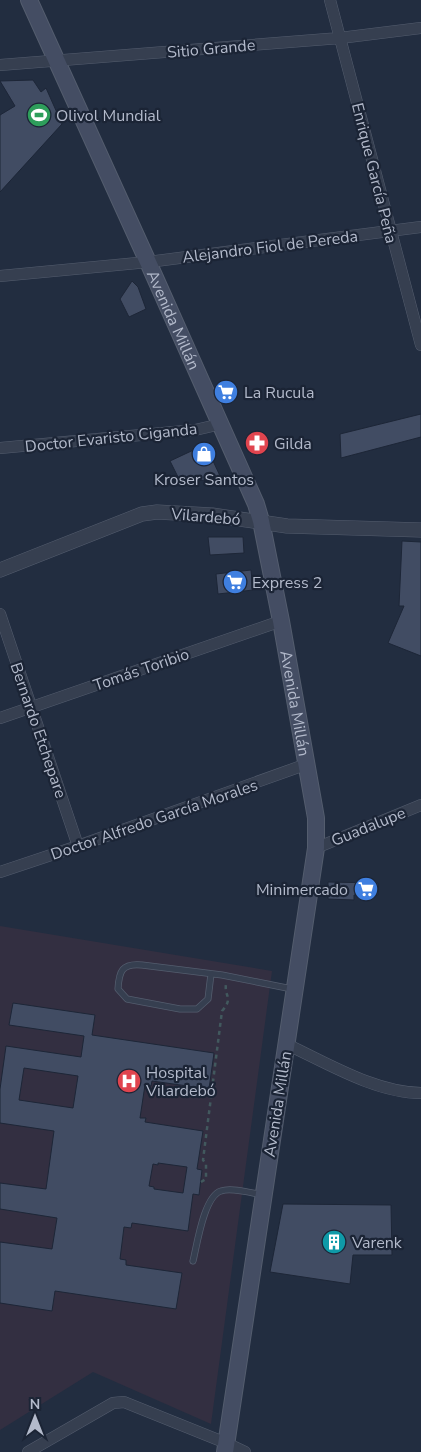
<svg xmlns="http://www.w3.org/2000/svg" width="421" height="1452" font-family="'Nunito Sans',sans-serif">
<rect width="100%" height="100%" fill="#222d40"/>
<path fill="#332f41" d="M0,926L272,971L211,1424L93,1372L0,1430Z"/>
<path fill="#414c63" stroke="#1d2637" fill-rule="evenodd" d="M33,80L41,92L46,88L62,124L0,192V115L15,106L0,81Z
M132,281L138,287L146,309L129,317L120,299Z
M421,414V437L341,458L340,434Z
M202,446L207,448L221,478L181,483L170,461Z
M208,537H243L244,553L210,555Z
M402,541L421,542V656L388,643L404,606H399Z
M251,570L253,590L218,594L216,574Z
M328,882L378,883V895H354V900L328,899Z
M13,1003L95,1015L92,1035L214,1053L209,1089L152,1081L151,1086L145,1085L140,1118H146L145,1122L203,1131L197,1169L202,1170L199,1195L193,1194L188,1231L132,1223L131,1228L124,1227L120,1259L126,1260V1265L182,1273L176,1309L55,1291L52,1311L0,1303V1242L52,1249L57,1218L0,1209V1183L46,1189L54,1131L0,1123V1089L6,1046L81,1057L84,1036L9,1025ZM24,1068L78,1076L73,1108L19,1100ZM158,1163L187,1167L183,1193L154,1189V1187L149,1186L153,1164L158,1165Z
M283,1204L391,1205L392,1255H353L350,1284L270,1272Z"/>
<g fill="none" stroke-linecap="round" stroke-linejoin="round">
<g stroke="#545d6e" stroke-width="7">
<path id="service" d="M211,974L208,999L197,1009H180L127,999L118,989C119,971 122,963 142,965L222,975L292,989
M193,1261C197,1245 204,1196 221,1191C231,1187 252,1193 263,1195"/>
</g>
<g stroke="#545d6e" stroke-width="12">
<path id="minor" d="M330,0L421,345
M0,65L340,38L421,28
M0,276L148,262L421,227
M0,448L195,430L221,424
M0,614L78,846
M0,718L281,621
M316,848L421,805
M0,872L78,846L307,764
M286,1044C327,1063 376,1093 421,1093
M28,1452L113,1403L124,1402L226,1443L245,1452"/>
</g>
<g stroke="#545d6e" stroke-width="15">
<path id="tertiary" d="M0,570L142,514L157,512L212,515L287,526L421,530"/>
</g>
<g stroke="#545d6e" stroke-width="18">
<g id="secondary">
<path id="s1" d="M29,0L148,262L256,504L261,521L281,621L316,818V848L225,1452"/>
</g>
</g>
<path stroke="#42595e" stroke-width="2.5" stroke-dasharray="4 4" stroke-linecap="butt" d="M201,1182L206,1179V1164L203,1160L222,1011C234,997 224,997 226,984"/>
<use href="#service" stroke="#363f50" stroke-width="5.5"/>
<use href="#minor" stroke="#363f50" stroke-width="11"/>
<use href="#tertiary" stroke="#363f50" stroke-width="14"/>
<use href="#secondary" stroke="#444d63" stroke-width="16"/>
</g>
<defs>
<g id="stadium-disc" transform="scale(1.25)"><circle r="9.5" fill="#2e9e5b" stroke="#1b2435"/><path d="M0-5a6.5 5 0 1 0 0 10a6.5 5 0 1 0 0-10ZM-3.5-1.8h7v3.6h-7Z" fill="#fff"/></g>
<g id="supermarket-disc" transform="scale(1.25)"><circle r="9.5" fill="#3f7fe0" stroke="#1b2435"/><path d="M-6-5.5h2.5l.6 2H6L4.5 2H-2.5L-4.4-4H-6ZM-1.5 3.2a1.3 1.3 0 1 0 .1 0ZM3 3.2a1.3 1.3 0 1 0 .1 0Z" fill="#fff"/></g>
<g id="pharmacy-disc" transform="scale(1.25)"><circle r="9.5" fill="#e0444e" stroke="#1b2435"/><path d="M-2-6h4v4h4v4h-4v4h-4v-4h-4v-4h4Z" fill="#fff"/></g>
<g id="shop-disc" transform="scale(1.25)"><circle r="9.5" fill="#3f7fe0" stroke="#1b2435"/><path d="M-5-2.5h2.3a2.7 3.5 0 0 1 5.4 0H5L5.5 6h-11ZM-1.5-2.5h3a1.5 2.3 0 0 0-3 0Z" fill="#fff"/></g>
<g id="hospital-disc" transform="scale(1.25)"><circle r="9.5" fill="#e0444e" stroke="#1b2435"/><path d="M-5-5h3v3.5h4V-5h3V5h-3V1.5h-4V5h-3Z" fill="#fff"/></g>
<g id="building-disc" transform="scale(1.25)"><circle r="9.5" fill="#0f9aa8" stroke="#1b2435"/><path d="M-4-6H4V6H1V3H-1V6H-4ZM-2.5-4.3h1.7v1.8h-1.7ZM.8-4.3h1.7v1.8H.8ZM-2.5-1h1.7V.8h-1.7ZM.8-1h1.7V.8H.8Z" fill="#fff"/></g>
</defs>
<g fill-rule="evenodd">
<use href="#stadium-disc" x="39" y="115"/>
<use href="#supermarket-disc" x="226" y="392"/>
<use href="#pharmacy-disc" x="257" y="443"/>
<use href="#shop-disc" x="204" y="454"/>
<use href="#supermarket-disc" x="235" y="582"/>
<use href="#supermarket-disc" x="366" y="889"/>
<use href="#hospital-disc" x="129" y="1081"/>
<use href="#building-disc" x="334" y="1242"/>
</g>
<g text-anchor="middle" stroke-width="4.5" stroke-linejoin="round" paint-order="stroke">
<g font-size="16" fill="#b3bacb" stroke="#1b2435">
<text transform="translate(211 48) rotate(-5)" y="6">Sitio Grande</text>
<text transform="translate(375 173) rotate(76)" y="6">Enrique García Peña</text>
<text transform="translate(270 246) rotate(-7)" y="6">Alejandro Fiol de Pereda</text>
<text dy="6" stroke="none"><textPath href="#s1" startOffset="351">Avenida Millán</textPath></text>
<text transform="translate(111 437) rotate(-6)" y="6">Doctor Evaristo Ciganda</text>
<text transform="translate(206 516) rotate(5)" y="6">Vilardebó</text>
<text transform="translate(141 669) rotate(-19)" y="6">Tomás Toribio</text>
<text dy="6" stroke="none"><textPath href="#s1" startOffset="756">Avenida Millán</textPath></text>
<text transform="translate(39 730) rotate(71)" y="6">Bernardo Etchepare</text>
<text transform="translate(154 819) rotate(-19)" y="6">Doctor Alfredo García Morales</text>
<text transform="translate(368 826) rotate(-22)" y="6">Guadalupe</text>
<text transform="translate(277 1104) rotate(-81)" y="6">Avenida Millán</text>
</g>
<g font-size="16" fill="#b3bacb" stroke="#1b2435" text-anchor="start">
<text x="56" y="121">Olivol Mundial</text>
<text x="244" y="398">La Rucula</text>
<text x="274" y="449">Gilda</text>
<text x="204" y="485" text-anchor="middle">Kroser Santos</text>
<text x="252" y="588">Express 2</text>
<text x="348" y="895" text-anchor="end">Minimercado</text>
<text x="146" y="1078">Hospital<tspan x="146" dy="18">Vilardebó</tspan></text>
<text x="352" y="1248">Varenk</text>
</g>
</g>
<g transform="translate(35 1417)" stroke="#1b2435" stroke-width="4" paint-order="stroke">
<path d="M0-4L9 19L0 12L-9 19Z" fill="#b3bacb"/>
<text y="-8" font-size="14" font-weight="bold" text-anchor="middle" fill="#b3bacb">N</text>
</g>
</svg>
